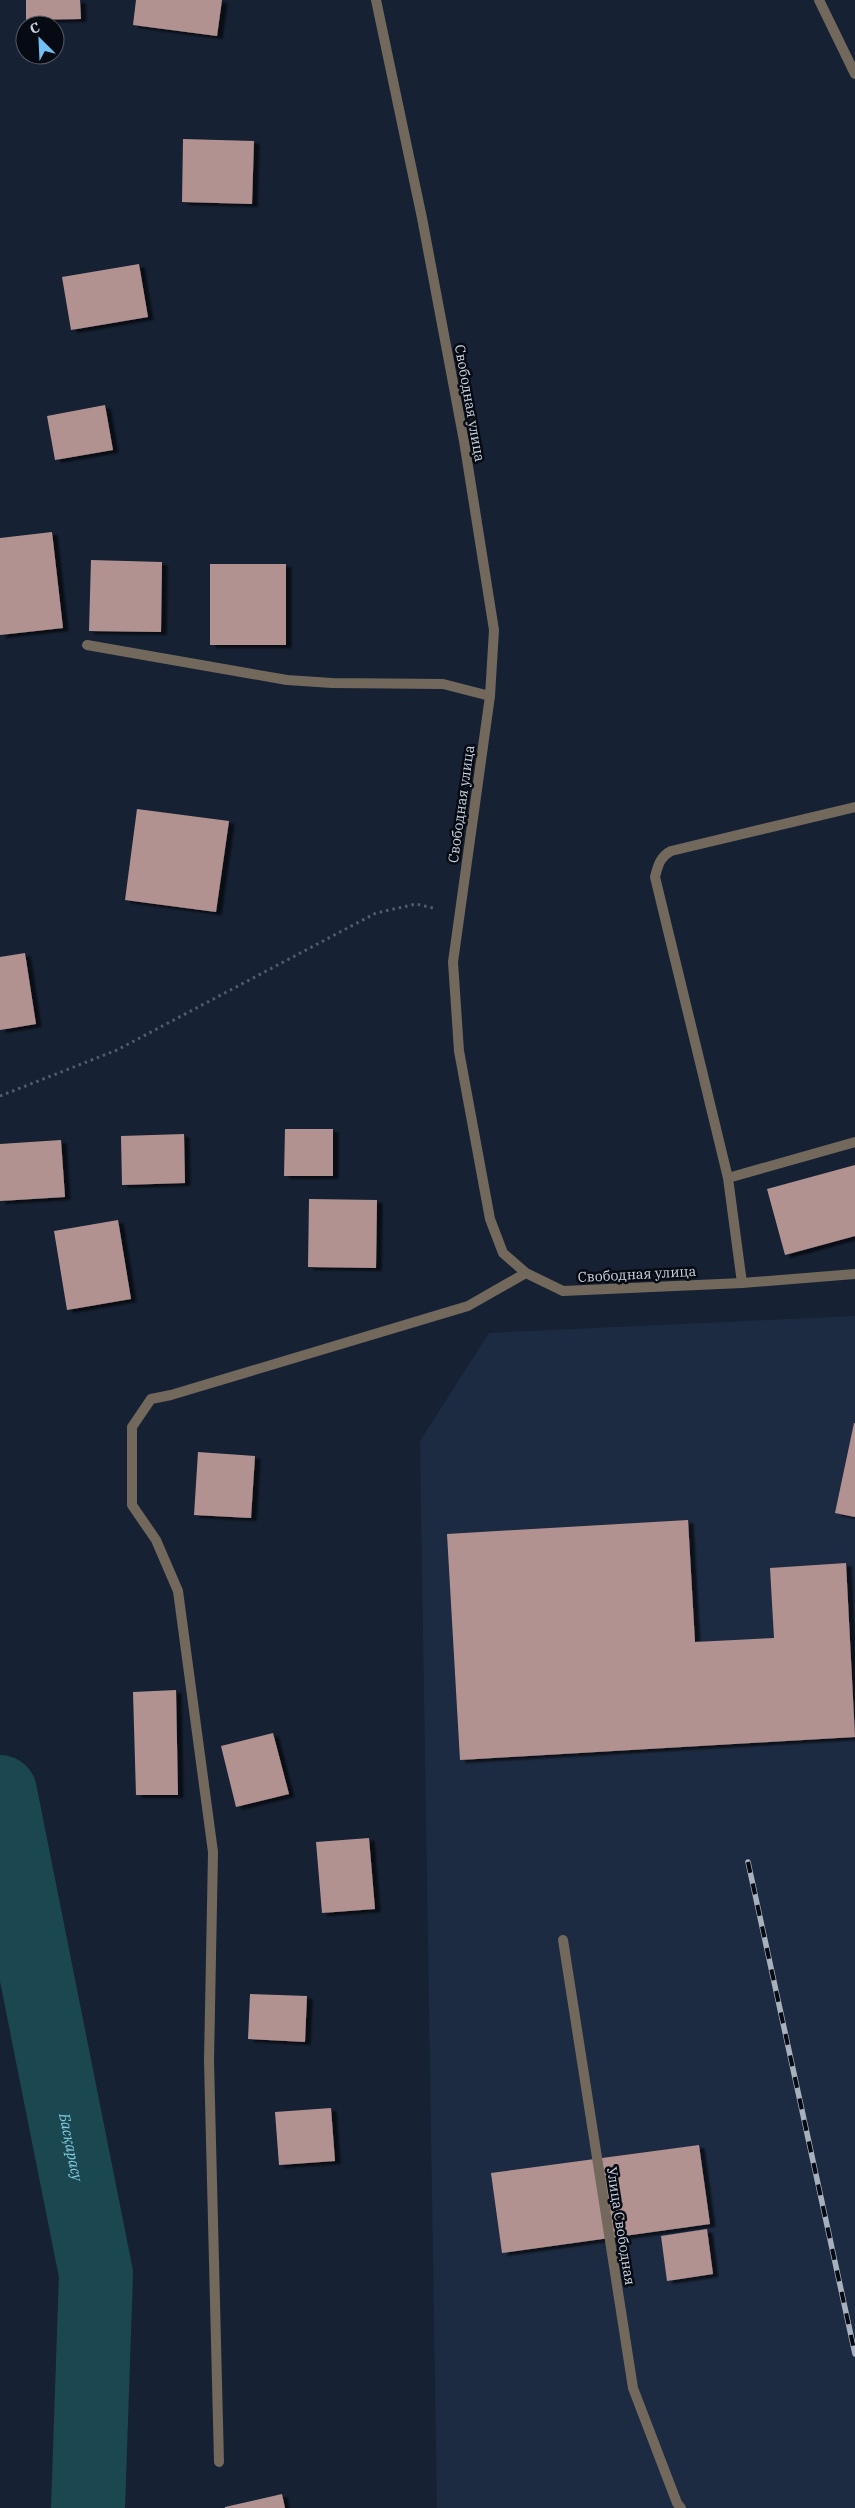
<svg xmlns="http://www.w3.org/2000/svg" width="855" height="2508" font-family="'IBM Plex Serif',serif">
<defs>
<filter id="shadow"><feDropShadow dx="5.5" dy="3" stdDeviation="1" flood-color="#0009"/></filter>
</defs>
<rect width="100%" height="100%" fill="#162133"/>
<path fill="#1d2b42" d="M855,1316V2508H437L420,1441L489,1333Z"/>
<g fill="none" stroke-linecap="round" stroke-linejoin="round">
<path stroke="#1b4751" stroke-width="74" id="s1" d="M0,1792L96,2274L88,2508"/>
</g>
<path fill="#b29291" filter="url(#shadow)" d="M26,0H80L81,19L26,20Z
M136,0H222L217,36L133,25Z
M183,139L254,141L252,204L182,202Z
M139,264L148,317L71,330L62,277Z
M105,405L113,450L55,460L47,416Z
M52,532L63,628L0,635V538Z
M91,560L162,562L161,632L89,631Z
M210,564H286V645H210Z
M137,809L229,821L216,912L125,900Z
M25,953L36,1024L0,1030V957Z
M285,1129H333V1176H284Z
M184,1134L185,1183L122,1185L121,1136Z
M61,1140L65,1197L0,1201V1144Z
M855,1165V1236L785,1255L767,1189Z
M309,1199L377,1200L376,1268L308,1267Z
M118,1220L131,1299L67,1310L54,1231Z
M854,1423H855V1517L835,1513Z
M198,1452L255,1456L251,1518L194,1515Z
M688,1520L695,1642L774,1638L770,1568L846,1563L855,1737L460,1760L447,1534Z
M176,1690L178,1795H136L133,1692Z
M273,1733L289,1794L236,1807L221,1746Z
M369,1838L375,1909L322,1913L316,1842Z
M250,1994L307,1996L305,2042L248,2039Z
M331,2108L335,2161L279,2165L275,2112Z
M699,2145L710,2224L502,2253L491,2173Z
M707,2229L713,2274L667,2281L661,2236Z
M282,2494L285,2508H225V2507Z"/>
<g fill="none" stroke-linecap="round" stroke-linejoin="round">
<path stroke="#525c6c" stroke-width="3" stroke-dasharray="2.5 4" stroke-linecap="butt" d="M0,1096L117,1050L376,913L416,904L433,908"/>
<path stroke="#72685b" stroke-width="10" d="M819,0L855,74
M728,1178L655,877C658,865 660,857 671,851L855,807
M742,1283L728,1178L855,1142
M563,1940L633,2388L677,2503L681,2508"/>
<path stroke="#72685b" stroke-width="10" d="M376,0L422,218L464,441L494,630L490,696L453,962L459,1051L490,1219L503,1253L526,1273L563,1291L742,1283L855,1274
M87,645L287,680L332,683L443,684L490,696
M219,2462L209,2061L213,1852L178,1591L156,1540L132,1505V1427L151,1399L171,1395L468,1306L526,1273"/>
<g stroke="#a7b0bd" stroke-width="5.5">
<path id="rail" d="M748,1862L855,2354"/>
</g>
<use href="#rail" stroke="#060a12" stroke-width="4" stroke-dasharray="11" stroke-linecap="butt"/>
</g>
<g text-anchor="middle" stroke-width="5" stroke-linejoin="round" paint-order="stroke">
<g font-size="14" fill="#cdd5e1" stroke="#060a12">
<text transform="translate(470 403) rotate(80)" y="5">Свободная улица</text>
<text transform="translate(461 804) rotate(-82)" y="5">Свободная улица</text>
<text transform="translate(637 1274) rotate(-3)" y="5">Свободная улица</text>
<text transform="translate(621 2226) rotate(81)" y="5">Улица Свободная</text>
</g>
<g font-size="15" font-style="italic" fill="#7fccdf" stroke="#060a12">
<text dy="5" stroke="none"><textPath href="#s1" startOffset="362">Басқарасу</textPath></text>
</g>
</g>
<g transform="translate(40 40) rotate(336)"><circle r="24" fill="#060a12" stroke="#565b65"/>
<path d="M0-4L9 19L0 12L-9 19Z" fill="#71c1f5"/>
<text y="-8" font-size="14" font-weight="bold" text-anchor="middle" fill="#cdd5e1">С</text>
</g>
</svg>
